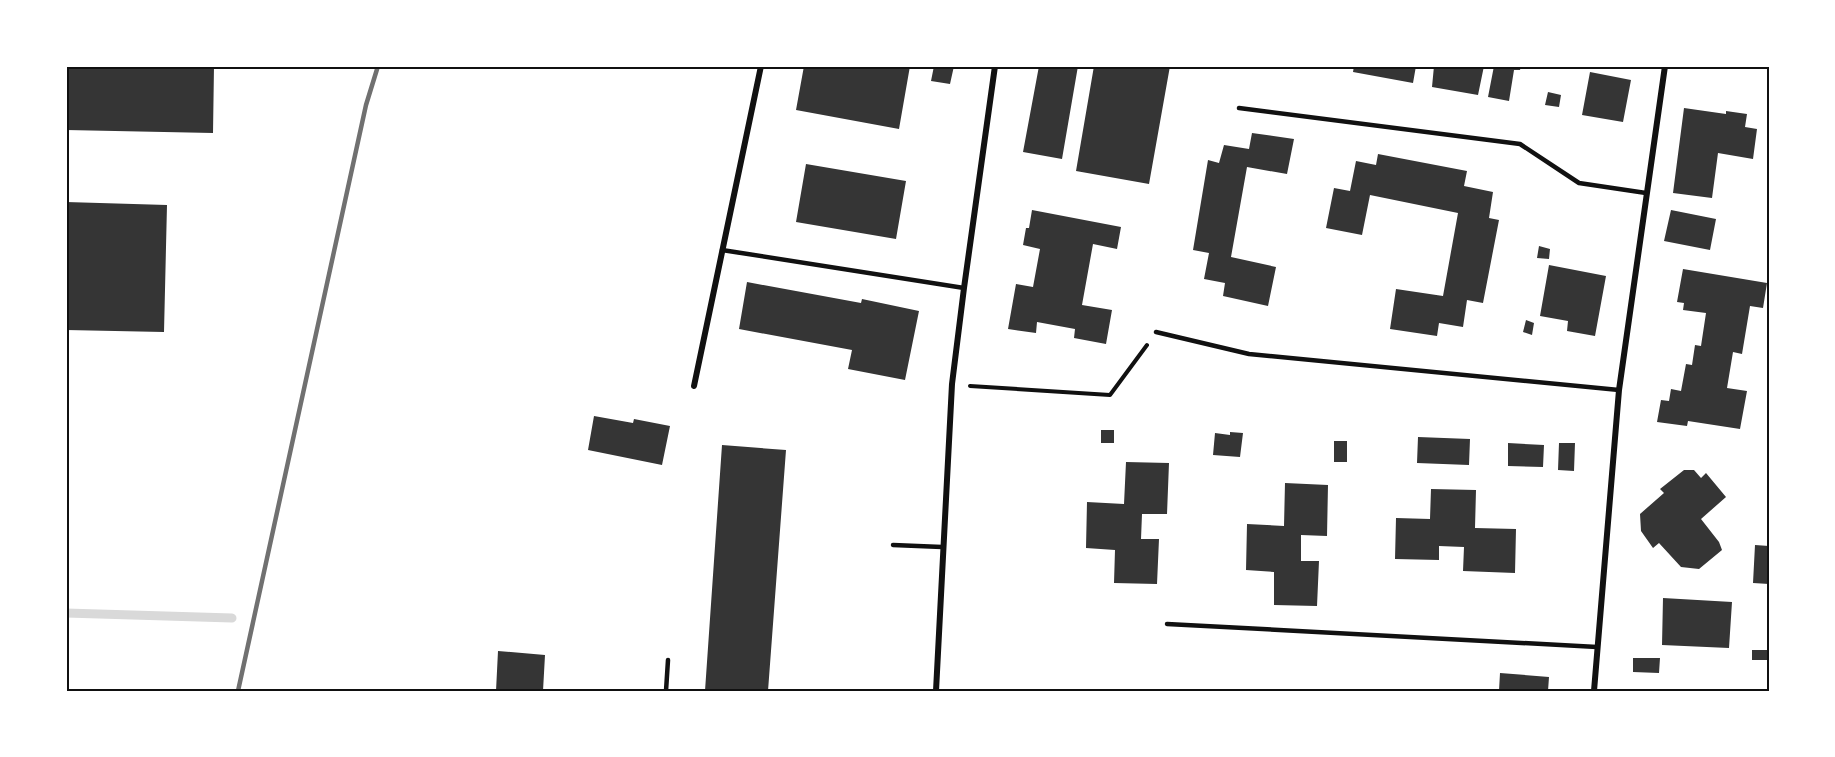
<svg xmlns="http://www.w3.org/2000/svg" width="1835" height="757" font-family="'PT Sans Narrow',sans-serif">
<rect width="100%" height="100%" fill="#fff"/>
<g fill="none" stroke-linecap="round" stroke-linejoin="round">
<path stroke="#d9d9d9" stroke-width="9" d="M66,613L232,618"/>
</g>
<path fill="#353535" d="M66,66H214L213,133L66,130Z
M804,66H910L899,129L796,110Z
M934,66H954L950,84L931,81Z
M1039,66H1078L1062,159L1023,152Z
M1094,66H1170L1149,184L1076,171Z
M1354,66H1416L1413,83L1353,72Z
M1434,66H1484L1478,95L1432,87Z
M1494,66H1521L1520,70H1514L1509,101L1488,97Z
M1590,72L1631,80L1623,122L1582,115Z
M1548,92L1561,95L1559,107L1545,105Z
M1684,108L1726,114V111L1747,114L1745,127L1757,129L1753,159L1718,153L1712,198L1673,193Z
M1252,133L1294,139L1287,174L1247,167L1231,257L1276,267L1268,306L1223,296L1225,283L1204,279L1209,253L1193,250L1208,160L1219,163L1224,145L1249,149Z
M1378,154L1467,171L1464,186L1493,192L1489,218L1499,220L1483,303L1467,300L1463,327L1439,323L1437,336L1390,329L1396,289L1443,296L1458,213L1370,195L1362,235L1326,228L1334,188L1350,191L1356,161L1376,165Z
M806,164L906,181L896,239L796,222Z
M66,202L167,205L164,332L66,330Z
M1032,210L1121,227L1117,249L1093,244L1082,305L1112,310L1106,344L1074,338L1075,329L1037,322L1036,333L1008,329L1016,284L1033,287L1040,249L1023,245L1026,228H1029Z
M1671,210L1716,219L1710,250L1664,241Z
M1539,246L1550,249L1549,259L1537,258Z
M1549,265L1606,276L1595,336L1567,331L1568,321L1540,316Z
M1683,269L1767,283L1763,308L1750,306L1742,354L1733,352L1727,388L1747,391L1740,429L1688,421L1687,426L1657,422L1661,400L1669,401L1671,389L1681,391L1686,364L1692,365L1695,345L1701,346L1706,313L1683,310L1684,303L1677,302Z
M747,282L861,303L862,299L919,311L905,380L848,369L852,350L739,329Z
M1526,320L1534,323L1532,335L1523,332Z
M594,416L633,423L634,419L670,426L662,465L588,450Z
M1101,430H1114V443H1101Z
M1230,432L1243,433L1240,457L1213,455L1215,433L1230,435Z
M1418,437L1470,439L1469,465L1417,463Z
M1334,441H1347V462H1334Z
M1508,443L1544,445L1543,467L1508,466Z
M1559,443H1575L1574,471L1558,470Z
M722,445L786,450L768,691H705Z
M1126,462L1169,463L1167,514H1142L1141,539H1159L1157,584L1114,583L1115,550L1086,548L1087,502L1124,504Z
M1684,470H1694L1701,478L1706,473L1726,497L1701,519L1719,542L1722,550L1699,569L1681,567L1659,543L1653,548L1641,531L1640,514L1664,493L1660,489Z
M1285,483L1328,485L1327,536L1301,535V561H1319L1317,606L1274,605V572L1246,570L1247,524L1284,526Z
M1431,489L1476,490L1475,528L1516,529L1515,573L1463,571L1464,547L1439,546V560L1395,559L1396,518L1430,519Z
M1755,545L1769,546V584L1753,583Z
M1663,598L1732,602L1729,648L1662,645Z
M1752,650H1768V660H1752Z
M498,651L545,655L543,691H496Z
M1633,658H1660L1659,673L1633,672Z
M1500,673L1549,677L1548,691H1499Z"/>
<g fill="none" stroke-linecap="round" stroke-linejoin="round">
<path stroke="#111" stroke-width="4" d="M970,386L1110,395L1147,345"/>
<path stroke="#111" stroke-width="4.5" d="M1239,108L1520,144L1579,183L1646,193
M722,250L964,288
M1156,332L1249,354L1619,390
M893,545L942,547
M1167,624L1597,647
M666,691L668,660"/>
<path stroke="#111" stroke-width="6" d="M694,386L761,66
M936,691L952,384L964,288L995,66
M1594,691L1619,390L1665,66"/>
<path stroke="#707070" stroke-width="4.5" d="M238,691L366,105L378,66"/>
</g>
<rect width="1835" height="757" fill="none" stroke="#ffffff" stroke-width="135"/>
<rect x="68" y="68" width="1700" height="622" fill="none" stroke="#111" stroke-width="2"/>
</svg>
